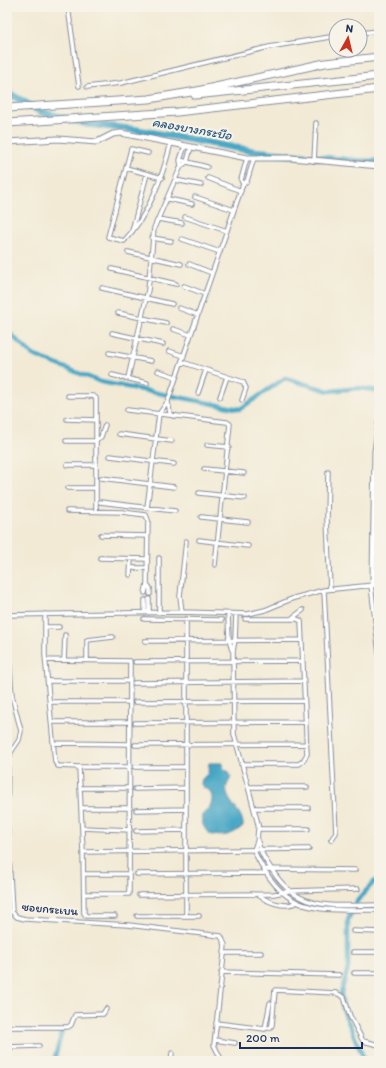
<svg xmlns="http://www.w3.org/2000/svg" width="386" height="1068" font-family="Itim,'Playpen Sans Thai',sans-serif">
<rect width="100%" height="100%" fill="#f7f3e8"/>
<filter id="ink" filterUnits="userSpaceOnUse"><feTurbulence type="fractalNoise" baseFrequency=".025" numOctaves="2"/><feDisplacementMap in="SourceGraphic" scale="8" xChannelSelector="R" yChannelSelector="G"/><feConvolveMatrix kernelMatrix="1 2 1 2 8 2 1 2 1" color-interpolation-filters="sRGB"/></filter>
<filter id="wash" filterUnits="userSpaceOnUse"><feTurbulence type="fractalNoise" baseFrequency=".012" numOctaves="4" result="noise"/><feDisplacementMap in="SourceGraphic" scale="16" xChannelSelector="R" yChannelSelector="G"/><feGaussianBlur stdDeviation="0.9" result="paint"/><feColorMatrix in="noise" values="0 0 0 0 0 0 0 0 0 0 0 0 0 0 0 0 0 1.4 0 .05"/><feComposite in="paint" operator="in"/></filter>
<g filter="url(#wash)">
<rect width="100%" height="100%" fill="#f2ead5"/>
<path fill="#45a6c5" stroke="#306a92" d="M209,763H222L224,769L229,772L231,777C230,780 228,782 227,785C223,802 244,810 243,826C233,835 223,838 209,834C204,827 201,824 202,815C210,808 216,800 209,790L203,787L201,784L202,779L208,773Z"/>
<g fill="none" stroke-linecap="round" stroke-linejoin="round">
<path stroke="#45a6c5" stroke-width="4.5" d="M7,331L33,355L101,382L240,409L285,378L329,391L359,388L379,391
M54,1061L62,1031
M365,1061L343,1010L341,993L348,968V920L357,901L374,882L379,879"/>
<path stroke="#45a6c5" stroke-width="7" d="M7,92L41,112L87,124L138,130L253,151L362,162H379"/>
</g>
</g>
<g filter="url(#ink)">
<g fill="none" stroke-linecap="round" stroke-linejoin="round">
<g stroke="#868c9a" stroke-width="5.5">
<path id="street" d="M68,7L79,86
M360,33L379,31
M87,87L121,83L269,47L336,36
M148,153L131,149L108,237L124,241C149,215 162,178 171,143
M180,160L207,167
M314,161L316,123
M181,166L187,162L191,147
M126,168L162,178
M208,178L241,191
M175,180L201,185
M243,184L241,180L247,158
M195,197L234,210
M168,199L192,204
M185,217L227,231
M158,219L182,223
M132,231L147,174
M152,238L171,241
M182,239L220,252
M128,252L181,264
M189,264L212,273
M112,269L176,284
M184,286L205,294
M102,288L172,304
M179,308L198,315
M118,313L166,323
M173,329L191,335
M112,333L163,344
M169,351L184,356
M109,353L151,361
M182,362L243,382L246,388L242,400
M158,371L176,377
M112,375L147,383
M128,378L148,290L154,228L181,166L180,160L185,146
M198,393L206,370
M68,396H93L96,398V511
M220,397L227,377
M168,402L170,413L173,416
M127,410L227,422L230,424L215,565
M67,419L96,420
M119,434L172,441
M66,441H96L101,437L105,425
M207,445L229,447
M110,456L174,464
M67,465H96
M204,469L244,473
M328,472L327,518L330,589
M101,478L174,487
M68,488H96
M199,493L245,498
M100,502L175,511
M147,508L159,414L168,401L243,184L247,181L254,158
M67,511L122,512L146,515L148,520L147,584L145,593
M201,517L248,522
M101,535L148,536
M199,540L248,546
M100,558L147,559
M159,558V613
M131,568H147
M130,575L131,559
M147,584L150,588V594
M371,585L379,654
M324,590L336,833L331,840
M182,612L180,596L186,541
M145,613V600
M149,613V599
M45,614V655L55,762L58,766L79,767L83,852L84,913L86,916H115
M228,614L229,640L232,650
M236,614L235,640L233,651L234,734L258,824C259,830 256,836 258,842C260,853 266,861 272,870C299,913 334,905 379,905
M7,615L182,612L248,614L265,610L294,598L324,590L374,585
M144,619L222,620
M186,619V916
M291,619L303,610
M45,627H59
M7,631L12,696L21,731L19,740L11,752L8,762L7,819L12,912L17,917L25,919L128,925L221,936L225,945L214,1045L222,1061
M145,641L302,640
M46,660L130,661L129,894H84
M64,660L65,635
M87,660V640L113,637
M135,662L302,661
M49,681H130
M134,683L303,681
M50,702H130
M135,702L304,701
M52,722H130
M135,723L304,722
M53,743L130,744
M135,745L306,744
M241,764H299L303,761L307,754L301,621L297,619H245
M79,767H130
M135,767H186
M248,787H307
M80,788H130
M135,789L186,788
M81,808H130
M254,808H308
M136,810L186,809
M82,828L130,830
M259,829H308
M136,831L186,830
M257,841L254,850L255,853C286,918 318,909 379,910
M83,852L309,849
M264,869L355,870
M84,874H129
M137,874L267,873
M139,895L274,894L289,891L358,889
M258,895C268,902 285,909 297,902
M137,916H199
M353,931L379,932
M353,952H379
M224,953H261
M221,972L339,975
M354,973H379
M216,1023L265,1029L270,1003
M7,1027H68L71,1025L75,1015L103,1014L106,1009
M266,1028H270L272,1025L275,990L336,993L344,997L350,1016L363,1041L379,1045
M215,1040L235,1043
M7,1047L39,1046
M171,1061L172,1053"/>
</g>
<g stroke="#868c9a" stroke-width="7">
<path id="secondary" d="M7,142L58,139L97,142L113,134L121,133L247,158H291L379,166
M379,423L375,451L373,578L374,585H379"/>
</g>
<g stroke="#868c9a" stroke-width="9">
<path id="highway" d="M195,95L379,76
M7,108L149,99L197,91L325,63L379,57
M7,123L177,112L379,89"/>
</g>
<use href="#street" stroke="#fff" stroke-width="3.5"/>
<use href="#secondary" stroke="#fff" stroke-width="5"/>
<use href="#highway" stroke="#fff" stroke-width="7"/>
</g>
</g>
<g text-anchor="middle" stroke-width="4" stroke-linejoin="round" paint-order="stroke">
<g font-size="12" fill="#1b2f5e" stroke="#f7f3e8">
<text transform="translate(50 909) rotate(5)" y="4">ซอยกระเบน</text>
</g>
<g font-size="13" font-style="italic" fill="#2a5982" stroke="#f7f3e8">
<text transform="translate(192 128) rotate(10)" y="5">คลองบางกระบือ</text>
</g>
</g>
<rect width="386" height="1068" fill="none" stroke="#f7f3e8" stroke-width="24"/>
<g transform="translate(348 38) rotate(8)"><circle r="19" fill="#f7f3e8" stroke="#9fa5b1"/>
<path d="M0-3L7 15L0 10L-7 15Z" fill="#c8321e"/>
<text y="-6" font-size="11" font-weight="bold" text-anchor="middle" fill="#1b2f5e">N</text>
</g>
<path d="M240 1042v6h122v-6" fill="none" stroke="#1b2f5e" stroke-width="2"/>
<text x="246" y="1042" font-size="12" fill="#1b2f5e" stroke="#f7f3e8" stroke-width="3" paint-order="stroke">200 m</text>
</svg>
